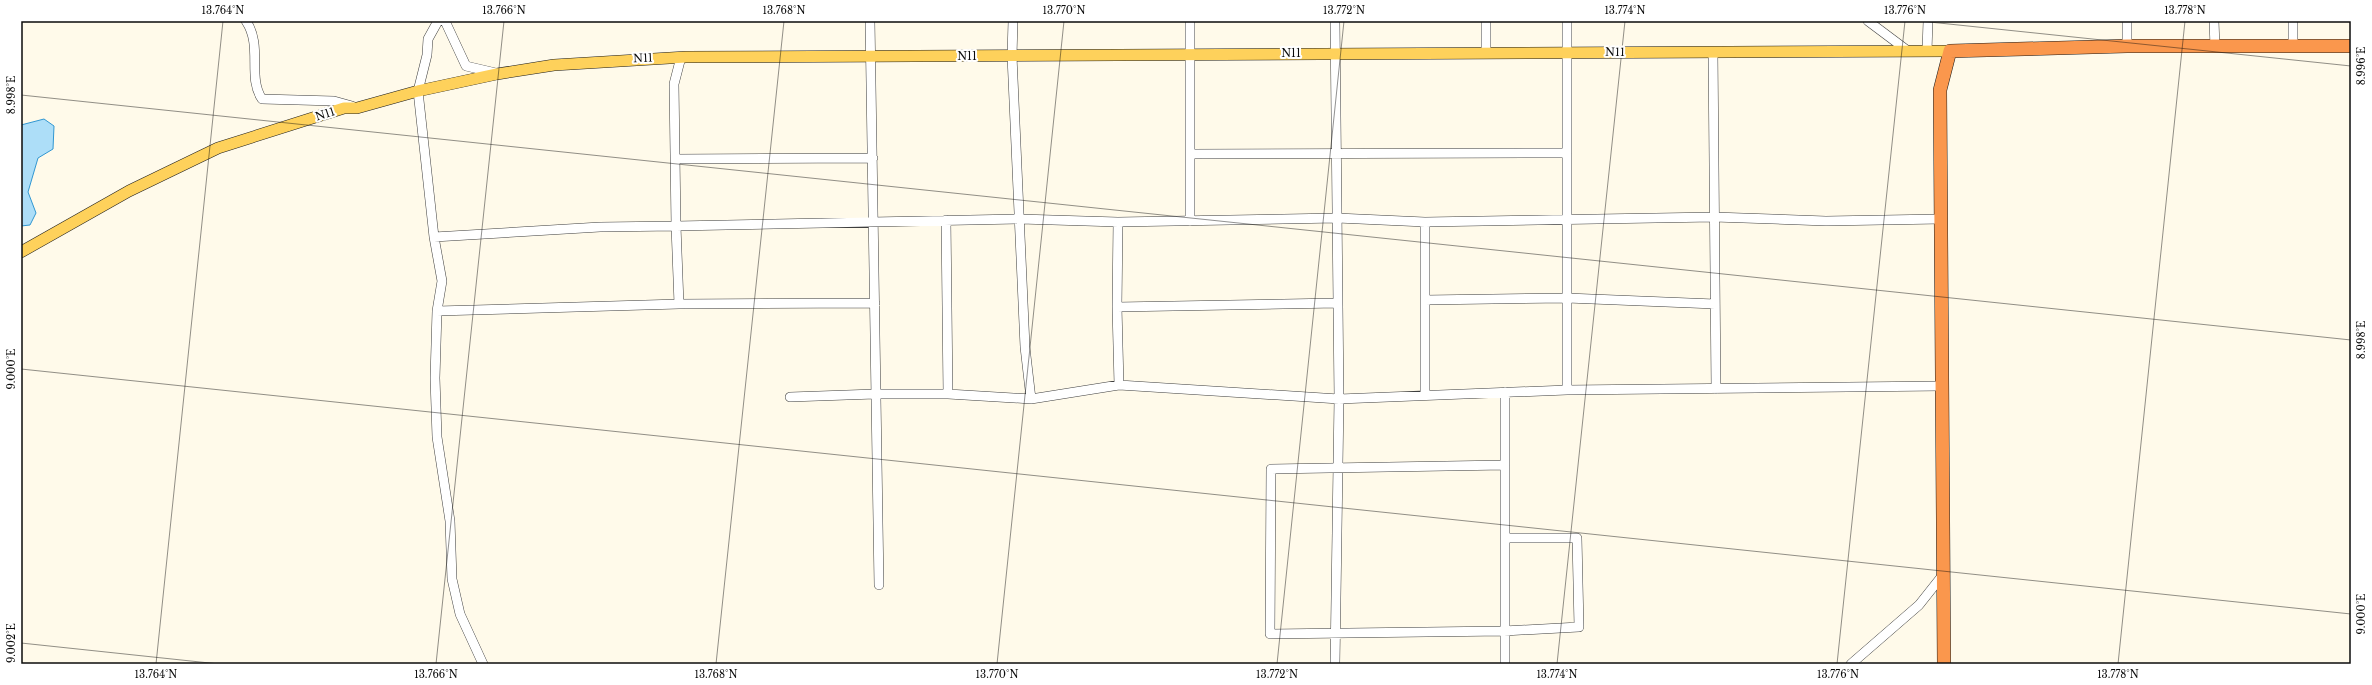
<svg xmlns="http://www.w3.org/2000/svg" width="2372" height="685" font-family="'Libre Baskerville',serif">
<rect width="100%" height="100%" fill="#fffaea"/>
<path fill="#addef8" stroke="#3197d2" d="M44,119L54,126L53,149L38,158L28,192L36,213L30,225L21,226V125Z"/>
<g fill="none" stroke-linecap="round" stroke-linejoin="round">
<g stroke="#3e3e3e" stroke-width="10">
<path id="minor" d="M246,21C263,46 247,77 262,99L334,101L352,106
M438,21L428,39L427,55L418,91L434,237L442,281L437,311L435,378L437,437L450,521L452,579L460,614L483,664
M445,21L466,66L496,73
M870,21L879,585
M1013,21L1012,56L1025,347L1031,399
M1190,21V221
M1335,21L1339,399L1335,664
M1486,21V53
M1868,21L1908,51
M2214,21L2215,47
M2293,21V46
M2127,46V21
M1927,51L1928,21
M1713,52L1716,389
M1190,154L1567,153
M675,159L873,158
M946,220L948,394
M1118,222L1117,307L1119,385
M1425,222V395
M434,237L600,227L676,226L674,84L681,57
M1425,300L1567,298L1715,304
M679,304L676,226L1020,219L1118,222L1337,218L1425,222L1714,217L1826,221L1940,219
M1117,307L1337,303
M437,311L679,304L875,303
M1567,390V21
M790,397L875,394H948L1031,399L1119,385L1339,399L1567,390L1941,386
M1505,538H1577L1579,627L1504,631L1270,634L1271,469L1505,465
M1505,664V392
M1851,664L1919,605L1942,576"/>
</g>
<g stroke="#1c1c1c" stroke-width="12">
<path id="major" d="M21,252L129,191L218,148L344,108H357L418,91L497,74L554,65L686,57L1950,51"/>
</g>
<g stroke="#1c1c1c" stroke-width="14">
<path id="highway" d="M1944,664L1940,90L1950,51L2127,46H2351"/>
</g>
<use href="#minor" stroke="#fff" stroke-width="9"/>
<use href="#major" stroke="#fed15b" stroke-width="11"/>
<use href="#highway" stroke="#fa974d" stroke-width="13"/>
</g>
<path fill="none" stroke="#0b0b0b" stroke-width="1" stroke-opacity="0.45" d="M1920,21L2351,66M21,95L2351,340M21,369L2351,614M21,643L219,664M156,664L223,21M436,664L504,21M716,664L784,21M997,664L1064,21M1277,664L1344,21M1557,664L1625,21M1837,664L1905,21M2118,664L2185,21"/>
<g text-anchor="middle" stroke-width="4" stroke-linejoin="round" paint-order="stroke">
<g font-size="11" fill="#0b0b0b" stroke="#fff">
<text transform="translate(1615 52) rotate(1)" y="4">N11</text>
<text x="1291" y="57">N11</text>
<text x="967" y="60">N11</text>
<text transform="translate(643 58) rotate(-2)" y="4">N11</text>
<text transform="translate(325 114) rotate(-18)" y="4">N11</text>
</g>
</g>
<rect width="2372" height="685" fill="none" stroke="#ffffff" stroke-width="44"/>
<rect x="22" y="22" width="2328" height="641" fill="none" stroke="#0b0b0b" stroke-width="1.5"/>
<g font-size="10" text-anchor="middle" fill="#0b0b0b">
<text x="223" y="14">13.764°N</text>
<text x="504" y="14">13.766°N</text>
<text x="784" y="14">13.768°N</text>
<text x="1064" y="14">13.770°N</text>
<text x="1344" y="14">13.772°N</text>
<text x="1625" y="14">13.774°N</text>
<text x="1905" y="14">13.776°N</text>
<text x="2185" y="14">13.778°N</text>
<text transform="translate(2361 66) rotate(-90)" y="4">8.996°E</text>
<text transform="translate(11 95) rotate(-90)" y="4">8.998°E</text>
<text transform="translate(2361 340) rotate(-90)" y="4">8.998°E</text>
<text transform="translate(11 369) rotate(-90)" y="4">9.000°E</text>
<text transform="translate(2361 614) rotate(-90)" y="4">9.000°E</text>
<text transform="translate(11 643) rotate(-90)" y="4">9.002°E</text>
<text x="156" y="678">13.764°N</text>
<text x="436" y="678">13.766°N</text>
<text x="716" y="678">13.768°N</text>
<text x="997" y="678">13.770°N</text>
<text x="1277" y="678">13.772°N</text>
<text x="1557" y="678">13.774°N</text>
<text x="1838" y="678">13.776°N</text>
<text x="2118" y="678">13.778°N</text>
</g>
</svg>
